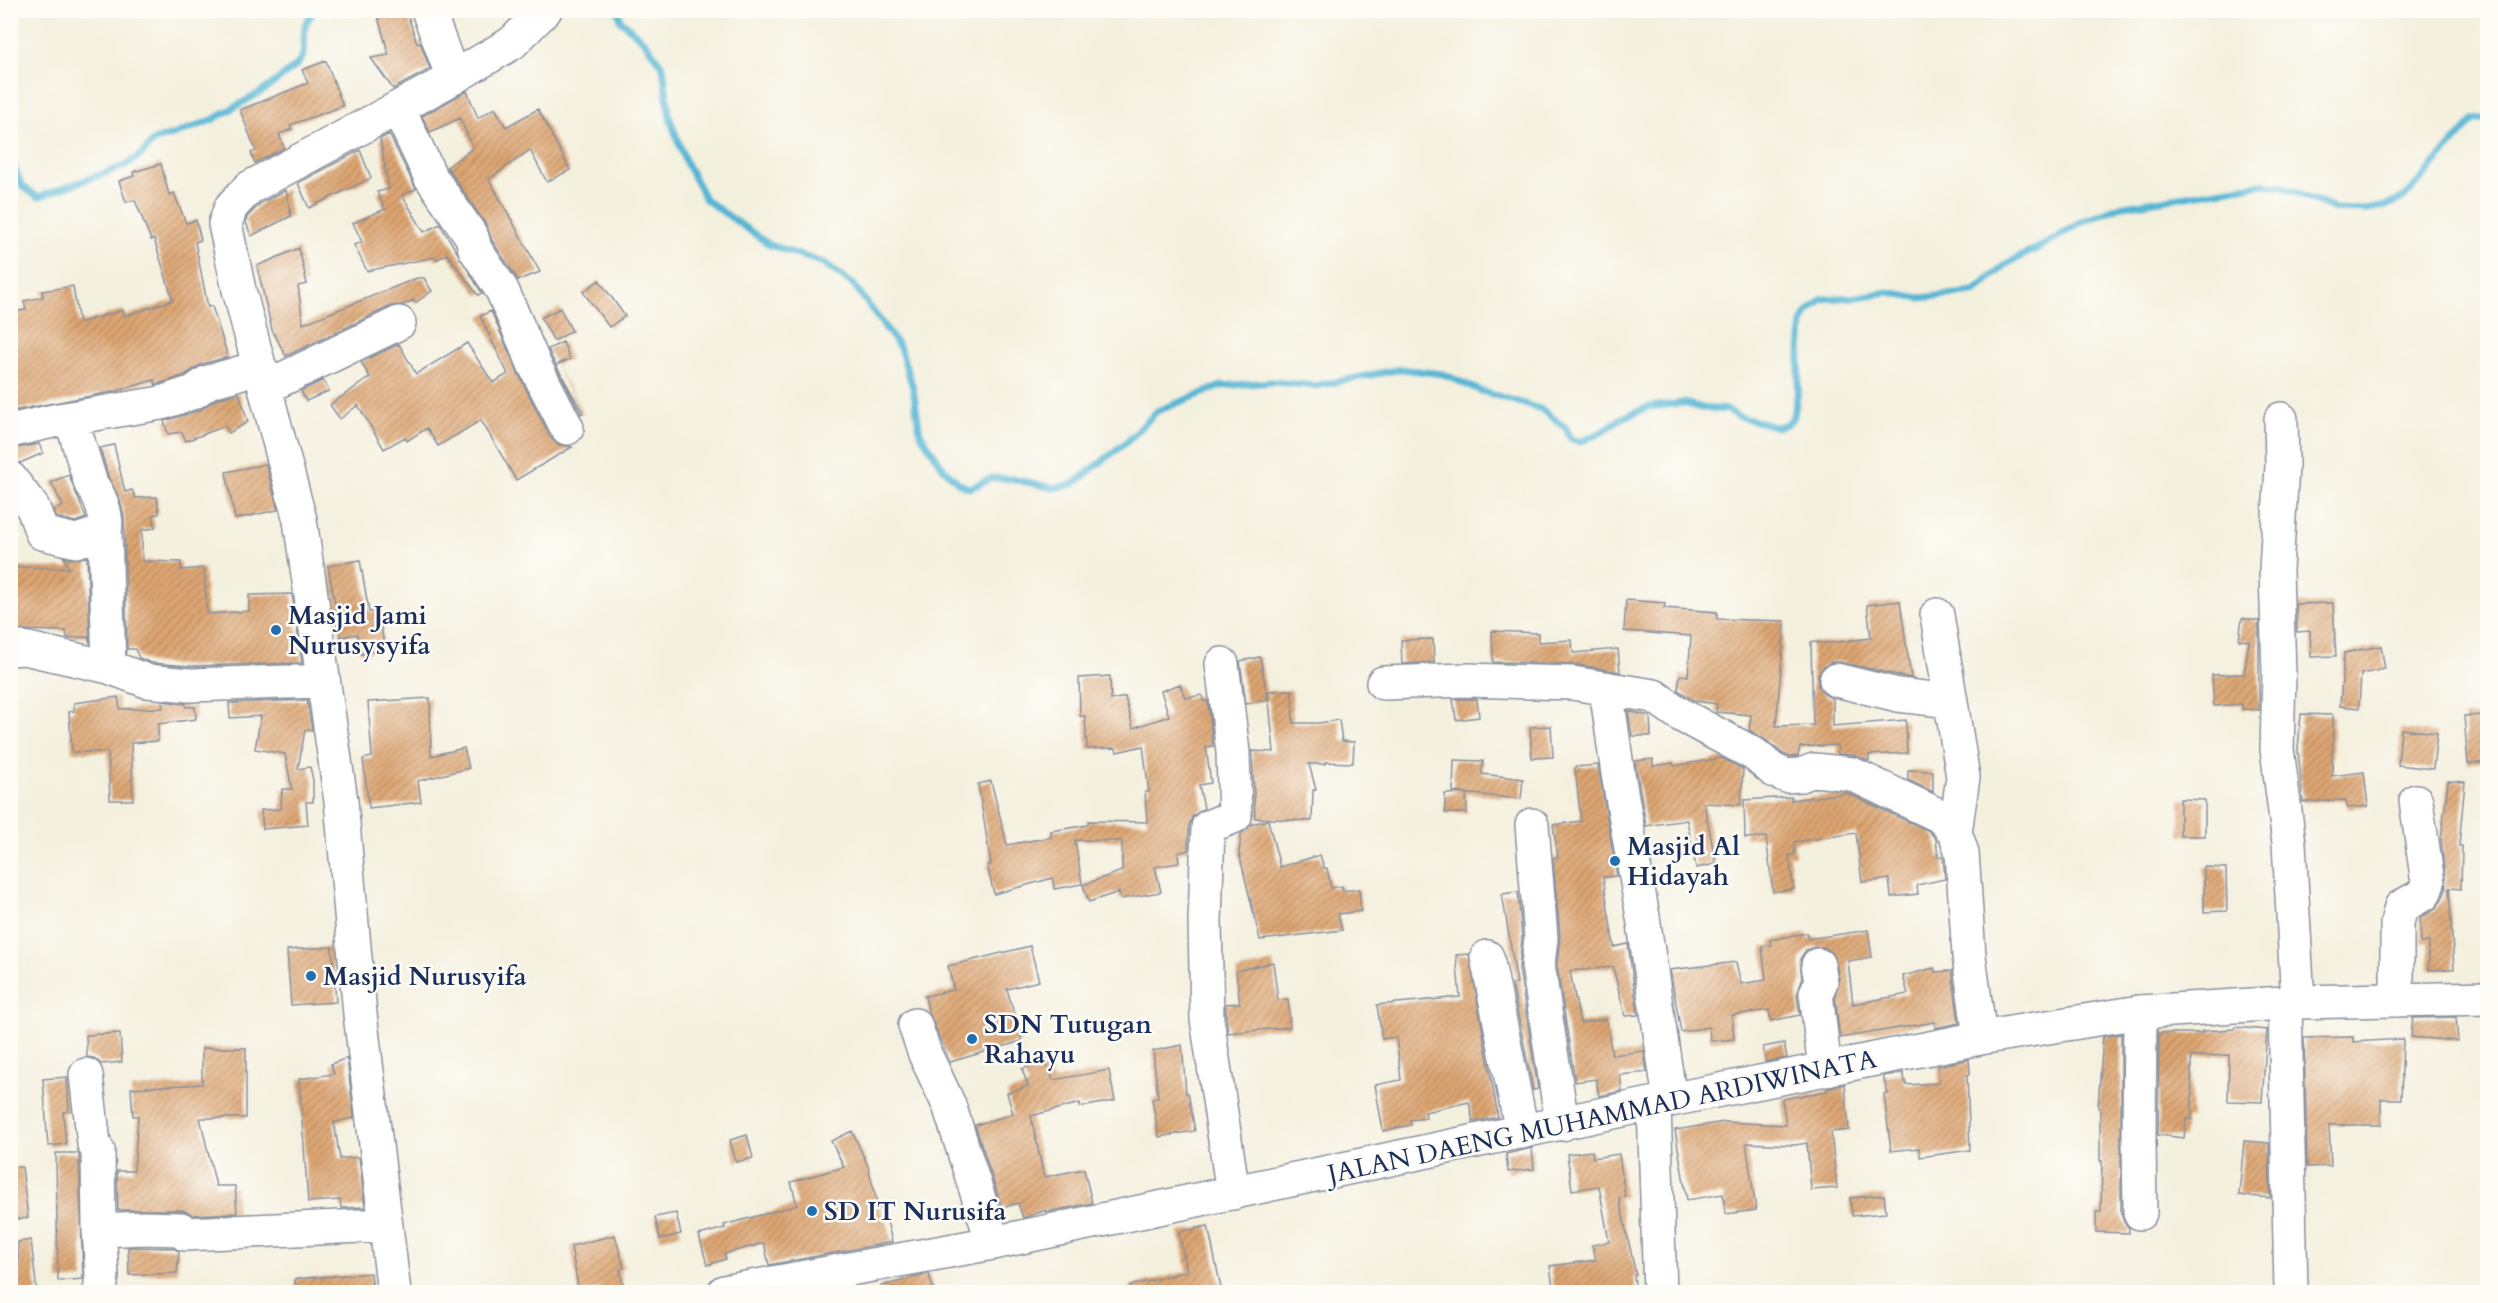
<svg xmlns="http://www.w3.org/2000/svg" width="2498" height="1303" font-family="Cardo,serif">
<defs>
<pattern id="building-hatch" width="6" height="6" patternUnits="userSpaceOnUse" patternTransform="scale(1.5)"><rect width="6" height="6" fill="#dea672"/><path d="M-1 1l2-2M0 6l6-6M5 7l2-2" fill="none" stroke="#b38861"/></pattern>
</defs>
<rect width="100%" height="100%" fill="#fdfcf7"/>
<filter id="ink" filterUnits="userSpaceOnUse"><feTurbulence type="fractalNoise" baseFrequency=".0167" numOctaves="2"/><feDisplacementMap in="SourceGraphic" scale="12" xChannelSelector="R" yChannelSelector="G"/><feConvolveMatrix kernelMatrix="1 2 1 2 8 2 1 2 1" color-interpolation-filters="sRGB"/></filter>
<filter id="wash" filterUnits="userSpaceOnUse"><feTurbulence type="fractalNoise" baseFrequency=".008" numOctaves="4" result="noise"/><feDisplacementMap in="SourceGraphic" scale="24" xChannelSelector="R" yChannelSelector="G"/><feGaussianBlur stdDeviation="1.35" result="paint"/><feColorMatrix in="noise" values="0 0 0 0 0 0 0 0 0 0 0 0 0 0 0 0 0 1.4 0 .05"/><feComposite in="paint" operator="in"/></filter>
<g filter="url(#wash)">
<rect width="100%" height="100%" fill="#f4f0de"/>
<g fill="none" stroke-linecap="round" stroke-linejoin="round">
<path stroke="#55b6d4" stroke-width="7" d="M618,10L620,20L644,41L663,67L670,119L686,163L706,200L770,245L823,263L854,285L900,348L913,388L920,433L944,469L960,484L970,488L992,478L1013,479L1053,488L1073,484L1129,440L1157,411L1221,386L1273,382L1315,386L1401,369L1443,374L1481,391L1541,409L1566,428L1570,438L1580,442L1604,431L1620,419L1648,407L1683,403L1702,408L1728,410L1737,416L1777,427L1787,424L1794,416L1798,389L1802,323L1807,313L1822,299L1857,297L1888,292L1920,298L1974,292L2008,263L2048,243L2081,222L2118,207L2261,184L2282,186L2335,209L2366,210L2386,206L2404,198L2474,120L2488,118
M10,157L22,186L38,197L122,167L140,156L154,140L173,135L212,120L263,91L297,65L303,56L305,25L314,10"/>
</g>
<g id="blocks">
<path fill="url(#building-hatch)" d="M376,10H406L417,43L420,42L430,69L393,89L371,58L389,55Z
M326,61L343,106L290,125L292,129L279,134L284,148L255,163L251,153L256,151L240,110L308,83L302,70Z
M467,91L478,118L495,108L506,127L538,109L570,170L547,182L530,150L489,179L540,272L518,280L492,241L487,226L447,167L473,148L460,118L430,132L422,116Z
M389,134L416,189L402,195L424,232L440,224L482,293L478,295L447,254L436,260L435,257L367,271L354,245L362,242L353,223L385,209L377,192L389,189L380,139Z
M360,150L371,178L309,208L298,183Z
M161,164L169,195L174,193L186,223L196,220L201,240L195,242L208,307L212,306L228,357L202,364L185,375L156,385L154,380L117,391L12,411L10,312L26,310L24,301L43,297L42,291L73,286L79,323L123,310L125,316L173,300L154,239L151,240L135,200L126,202L119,181L134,176L133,172Z
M286,190L291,216L251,236L246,222L247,217L261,203Z
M299,248L307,284L298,286L303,324L417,278H424L432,291L415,303L413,300L403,305L391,306L286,356L272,330L257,266Z
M599,280L625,316L609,327L583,292Z
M560,308L572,331L554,341L541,318Z
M491,311L518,373L550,437L557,444L572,447L516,480L481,420L438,446L427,428L407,441L405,437L384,449L358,405L340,419L330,405L370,377L361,362L399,344L416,374L467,343L493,383L508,374L480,316Z
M563,342L570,359L556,365L583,413L581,414L552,358L548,349Z
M323,380L329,391L306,401L301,391Z
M239,393L248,422L229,433L225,426L186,441L182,432L168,434L164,421L200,410L216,399Z
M39,444L43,453L20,463L10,460V449Z
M114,445L125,492L132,490L136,498L157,497L159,514L153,515L155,528L142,530V561L181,562V570L204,568L207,614L249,611V595L292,594L302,663L190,666L151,663L139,658L135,649H127L124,517L120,500L108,476L100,448Z
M266,464L278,510L235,519L226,472Z
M69,475L86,518L75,522L56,517L54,510L63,506L51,482Z
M64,557L72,559L87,557L90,643L88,637L67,638L66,631L10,630V567L69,568Z
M360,560L369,612L378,610L385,649L361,654L357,634L341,637L328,566Z
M1626,600L1665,603L1664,608L1717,612V619L1785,621L1776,726L1813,725L1811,642L1829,643L1871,638L1867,605L1900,601L1911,678L1840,662H1831L1822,668L1818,675V685L1824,694L1833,699V726L1906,720L1907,753L1869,755V761L1854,755L1838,754L1837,745L1800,747L1798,756L1790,757L1783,754L1766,740L1749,730L1751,715L1716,712L1717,704L1695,701L1678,690L1680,675L1688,676L1691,636L1624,631Z
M2333,603L2336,656L2311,657L2310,631L2297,632L2296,604Z
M2242,618L2259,621V710L2242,709V704L2214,706L2212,675L2244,674L2249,641L2239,640Z
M1492,631L1538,633V642L1572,640L1573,653L1618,649L1620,672L1573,664L1493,662Z
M1433,639L1434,662L1402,664L1401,640Z
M2381,646L2385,669L2361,674L2359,708L2340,706L2344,653Z
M1260,657L1268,700L1246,704L1240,661Z
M1110,676L1111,700L1125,697L1133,728L1169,716L1161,691L1180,684L1185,698L1202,695L1203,701H1208L1213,746L1206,747L1211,783L1199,785L1204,808L1192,817L1189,826L1188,850L1178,853L1179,863L1155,867L1161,892L1120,899L1119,892L1089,902L1083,885L1122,871V841L1075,840L1082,884L1054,889L1053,878L994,894L987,865L991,864L978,784L991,781L1007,845L1051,837V831L1088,825V821L1147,822L1145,792H1149L1143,746L1117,752L1116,748L1087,749L1085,716H1080L1079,678Z
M1292,690L1293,723H1318L1339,720L1342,741L1354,742L1353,763L1325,762V764H1309L1316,790H1313L1312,821L1255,818L1252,751L1274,752L1268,691Z
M118,697L120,709L163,708L162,701L186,704V707H195L196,719L158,724V741L131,743L133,800H110L108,752H72L69,712L74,711V703Z
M430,698L431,756L464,748L469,768L418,781L421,802L369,808L363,759L372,757L368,702Z
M1453,699H1477L1479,717L1456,720Z
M307,700L312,730H305L298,769L310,767L313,780V802H306L308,825L263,829L261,810L281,809L282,789H292L285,754L255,749L261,716L230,718L229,703Z
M1628,711L1650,716L1651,736H1632Z
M2301,714L2333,715L2332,776L2364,772L2368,806L2347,808L2346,800L2303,802L2298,750Z
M2487,715V762L2468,764L2464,716Z
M1551,726L1553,757L1532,758L1530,727Z
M2401,729L2437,733L2433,769L2398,765Z
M1722,758L1743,769L1741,805L1704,803L1716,864L1696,868L1687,820L1646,826L1635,761L1653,759V766L1673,763L1674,766Z
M1454,760L1483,761L1482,774L1523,779L1521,799L1453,792Z
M1598,765L1617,876L1603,877L1614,947L1628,944L1638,1015L1625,1016L1613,967L1570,971L1580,1023L1606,1019L1612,1055L1644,1051L1647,1072L1620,1075L1622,1091L1599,1096L1596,1079L1575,1082L1557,965L1560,937L1553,858L1558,857L1553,825L1581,821L1575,767Z
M1908,770L1933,771V792L1908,780Z
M2448,781L2465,782L2459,846H2462L2461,889L2449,888L2454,969L2429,970V942L2421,943L2420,918L2434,910L2442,900L2446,889L2441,839Z
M1466,793L1467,813H1445V794Z
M1847,793L1929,831L1936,839L1938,857L1943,856L1945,879L1917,885L1918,894L1891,897L1889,879L1862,882L1856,833L1794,842L1795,855H1789L1794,889L1773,892L1766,837L1745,838L1744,800L1792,797L1791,800Z
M2180,799L2205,800V836H2180Z
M1268,820L1280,867L1320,855L1324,868H1327L1331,888L1342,886L1343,891L1359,889L1361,911L1338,914L1342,930L1260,940L1239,853L1241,834L1252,824Z
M2204,867L2226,868L2227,911L2204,912Z
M1518,892L1522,938L1519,968L1538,1089L1533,1090L1512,984L1517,983L1502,894Z
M1868,930L1872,957L1848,961L1853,1004L1908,994L1903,976L1934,968L1935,972L1952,971L1959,1023L1935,1028V1022L1840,1038L1835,996L1839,979L1836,962L1832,953L1824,947H1815L1806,950L1800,959L1802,980L1797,995L1800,1015L1771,1021L1769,1010L1732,1015L1734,1039L1710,1041L1709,1027L1681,1032L1670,970L1736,962L1741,984L1766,980L1762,946L1771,945L1770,940L1807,933L1808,939Z
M1030,946L1039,981L1007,989L1022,1041L950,1062L929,1013L925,996L954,990L948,966Z
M332,947L336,1002L291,1005L287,950Z
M1469,954L1498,1117L1473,1122L1469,1102L1425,1112L1426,1118L1410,1120L1411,1125L1383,1131L1375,1085L1401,1080L1396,1037L1382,1039L1377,1005L1460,997L1456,955Z
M1273,962L1278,1000L1288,999L1290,1027L1228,1033L1225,1004L1240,1003L1236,971Z
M2456,1017L2458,1041L2411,1037L2413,1018Z
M2236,1027L2267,1030L2262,1102L2228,1101L2229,1055L2191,1057L2192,1119H2186L2184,1138L2158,1135L2159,1033H2203L2202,1031L2235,1029Z
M120,1033L122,1062L101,1064L94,1058L87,1057L86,1035Z
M2121,1034V1213L2124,1222L2129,1228V1233L2096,1232V1212H2101L2102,1161H2100V1108H2098L2103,1037Z
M2353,1037V1042L2403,1039L2401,1099H2381V1125H2329L2331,1166L2307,1167L2304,1038Z
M1784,1043L1787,1058L1766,1062L1763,1047Z
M1182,1045L1186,1093H1188L1195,1131L1159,1137L1152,1099L1158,1098L1153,1051Z
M202,1048H246V1118H200L216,1186H235L237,1213L193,1215L182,1210H118L117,1171H134L138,1116H133L131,1088L202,1084Z
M347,1058L354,1118L334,1122L340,1159L359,1157L365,1207L341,1208L340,1200L308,1202L299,1079L334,1074L331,1064Z
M1969,1059L1970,1074L1967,1075L1970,1150L1920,1157L1919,1148L1891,1151L1884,1094H1888L1883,1076L1903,1073L1906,1085L1939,1083L1938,1066Z
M1045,1060L1053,1080L1109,1070L1115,1101L1080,1107V1103L1031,1116L1044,1177L1084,1169L1092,1203L1047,1212V1210L1023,1218L1018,1203L1002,1208L975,1125L1013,1114L1007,1093L1028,1086L1022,1069Z
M67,1077L69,1111L63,1112L66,1144L48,1146L43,1079Z
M1845,1084L1849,1130L1831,1132L1837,1188L1811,1190L1807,1143L1795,1145L1746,1143L1756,1210L1726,1214L1723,1194L1687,1200L1675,1130L1724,1122L1786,1125L1782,1099L1827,1091V1089Z
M852,1131L868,1166L877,1202L888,1225L892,1242L769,1265L764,1243L724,1254L726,1259L707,1265L699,1235L725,1228L724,1225L797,1205L791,1182L844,1167L831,1141Z
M747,1135L753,1158L736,1162L730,1140Z
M2244,1141L2269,1143L2270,1198L2239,1195Z
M1532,1148L1534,1169L1508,1172L1506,1154Z
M1592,1151L1593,1158L1619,1154L1625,1197L1619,1198L1636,1275H1634L1636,1293H1554L1550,1266L1596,1260L1592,1245L1609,1242L1599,1186L1572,1190L1567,1154Z
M56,1153H78L79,1156L83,1279L58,1281Z
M10,1167H22L28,1218L10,1220Z
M1884,1195L1886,1213L1852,1216L1850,1198Z
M676,1213L681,1234L660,1239L655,1217Z
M1208,1226L1222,1293H1131L1130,1286L1187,1271L1179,1232Z
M615,1235L624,1268L620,1269L624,1293H600V1289L579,1293L571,1246Z
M31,1240L37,1293H19L18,1242Z
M128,1247L173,1248L179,1251L177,1273L129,1275Z
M371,1273L373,1293H295V1279Z
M929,1274L934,1293H882L881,1286Z"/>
</g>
</g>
<g filter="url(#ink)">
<use href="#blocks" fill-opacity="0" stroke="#88909e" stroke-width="1.5"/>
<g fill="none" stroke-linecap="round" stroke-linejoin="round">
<g stroke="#88909e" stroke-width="36">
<path id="minor" d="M428,10L453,78
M398,108L430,176L472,237L475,249L502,290L535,366L567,428
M266,387L399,323
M71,418L91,484C101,497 108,516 105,532L109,667
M2281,419L2282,466L2276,570L2279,675L2277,749L2289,843L2298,1002
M10,431L53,421L161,403L194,392L208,382L260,367
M10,478L33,508L42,533L76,541L105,532
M1937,615L1963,777L1955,832
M10,649L24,648L109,667L147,681L189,685L322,681
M1222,664L1233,752L1235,816L1208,827L1205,922L1207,1019L1233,1193
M1836,680L1898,695L1951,701
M1383,683L1467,680L1572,683L1654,696L1681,715L1754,754L1773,770L1786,776L1801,775L1814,770L1852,774L1940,816L1955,832L1962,853L1969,956L1980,1038
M1606,688L1618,774L1643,917L1670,1100
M1532,825L1541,938L1538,965L1562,1124
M1487,957L1522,1132
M1818,965L1821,982L1816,993L1825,1070
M2397,1000V923L2401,907L2424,894L2428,883L2416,801
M2285,1003L2291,1292
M2140,1012L2139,1140L2140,1213
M915,1025L925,1054L949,1105L993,1243
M86,1075L94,1144L98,1151L99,1230L102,1275L100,1292
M1654,1105L1660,1292
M99,1230L143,1228L181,1229L185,1234L384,1225
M394,1292L360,1014L341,801L300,520L239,290L225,224L231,207L249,188L444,83L512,43L545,10"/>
</g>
<g stroke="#88909e" stroke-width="36">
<path id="major" d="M724,1292L993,1243L1670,1100L1980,1038L2140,1012L2298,1002L2488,998"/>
</g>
<use href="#minor" stroke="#fff" stroke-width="33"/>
<use href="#major" stroke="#fff" stroke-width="33"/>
</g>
</g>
<g fill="#1f6fb2" stroke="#fdfcf7" stroke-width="2">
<circle cx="276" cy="630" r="6"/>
<circle cx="1615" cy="861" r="6"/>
<circle cx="311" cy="976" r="6"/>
<circle cx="972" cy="1039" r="6"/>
<circle cx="812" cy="1211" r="6"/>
</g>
<g text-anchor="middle" stroke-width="5" stroke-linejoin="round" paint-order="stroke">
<g font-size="26" font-weight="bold" fill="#1b2f5e" stroke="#fdfcf7" text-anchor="start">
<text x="288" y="624">Masjid Jami<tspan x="288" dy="30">Nurusysyifa</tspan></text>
<text x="1627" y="855">Masjid Al<tspan x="1627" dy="30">Hidayah</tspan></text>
<text x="323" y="985">Masjid Nurusyifa</text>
<text x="984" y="1033">SDN Tutugan<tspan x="984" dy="30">Rahayu</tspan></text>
<text x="824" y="1220">SD IT Nurusifa</text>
</g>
<g font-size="26" fill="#1b2f5e" stroke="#fdfcf7">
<text transform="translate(1602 1116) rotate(-12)" y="9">JALAN DAENG MUHAMMAD ARDIWINATA</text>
</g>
</g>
<rect width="2498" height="1303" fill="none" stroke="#fdfcf7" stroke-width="36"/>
</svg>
